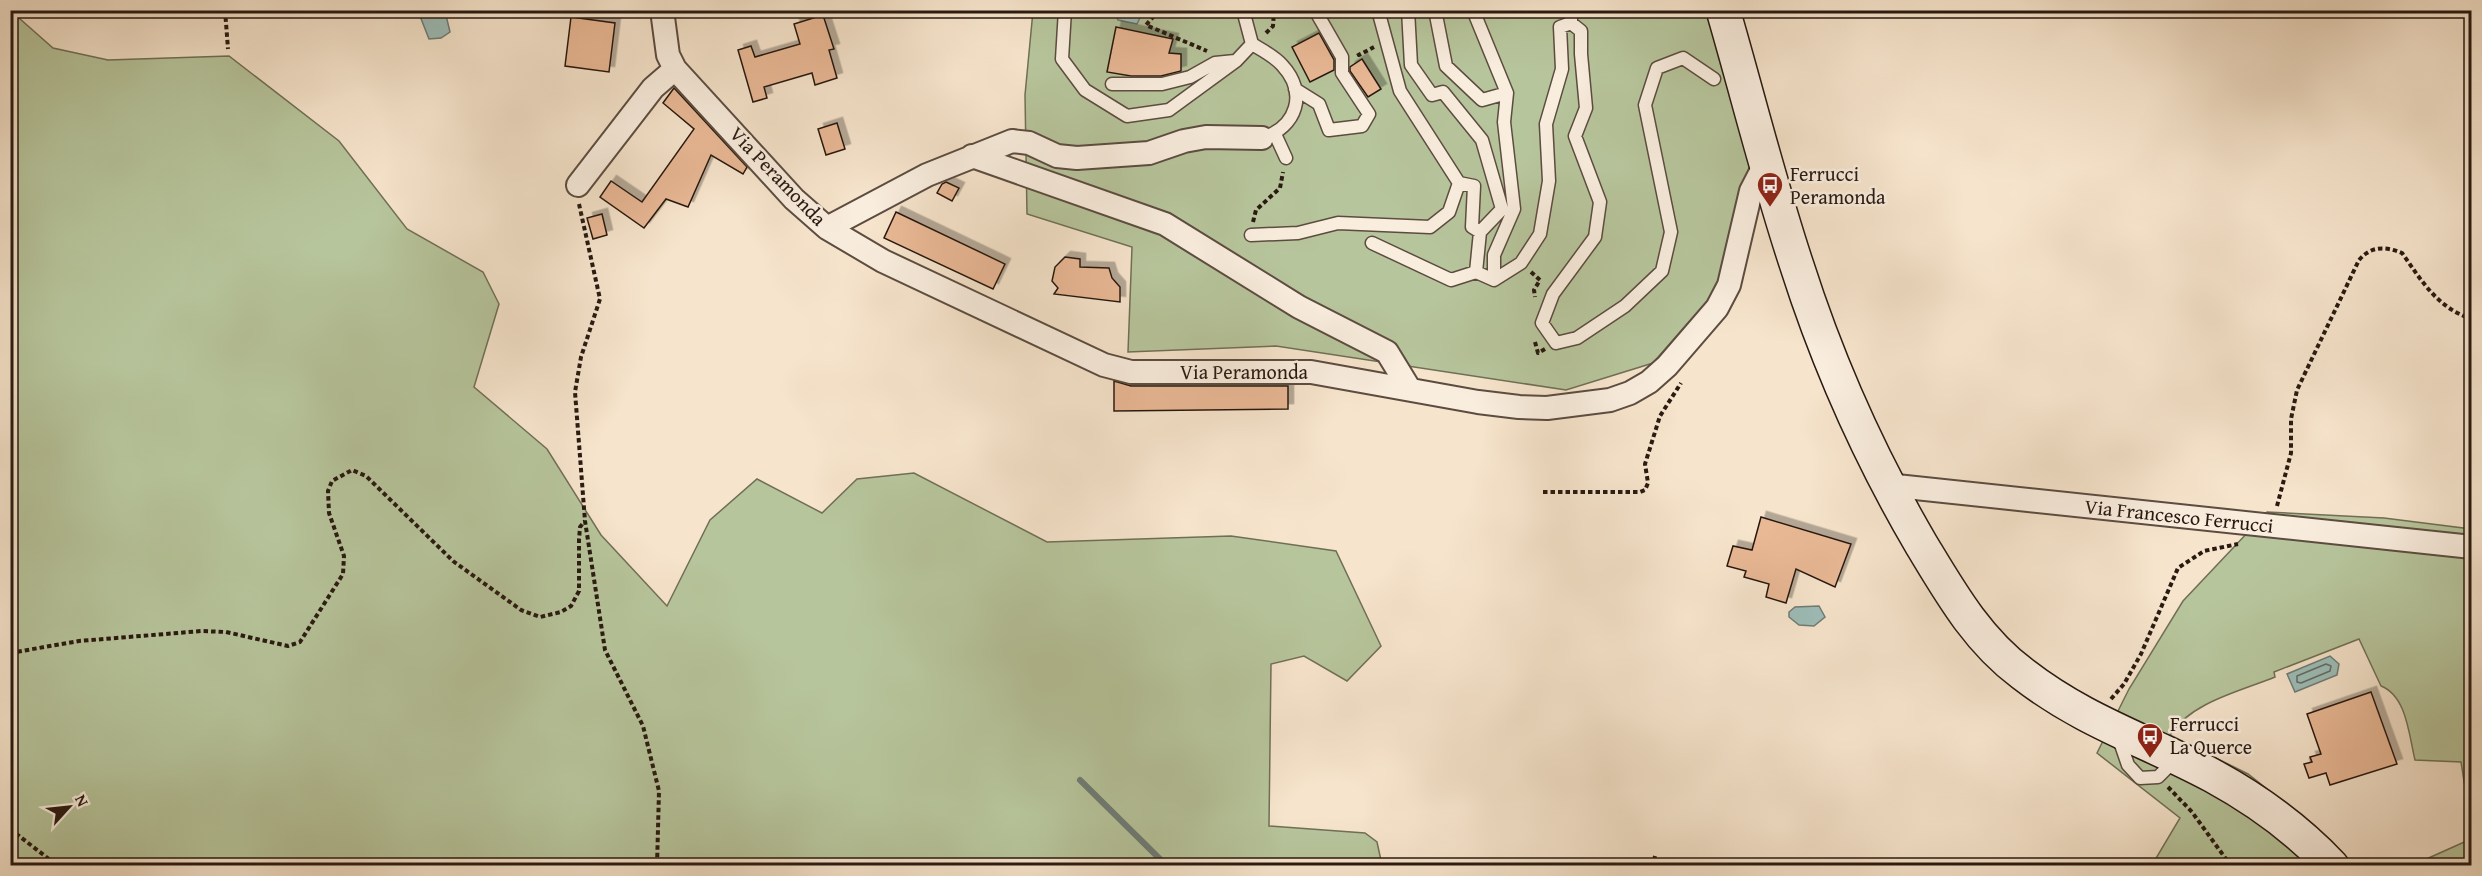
<svg xmlns="http://www.w3.org/2000/svg" width="2482" height="876" font-family="'Gentium Book Plus',serif">
<defs>
<filter id="shadow"><feDropShadow dx="5.5" dy="-5.5" stdDeviation="0" flood-color="#0004"/></filter>
</defs>
<rect width="100%" height="100%" fill="#f6e4cc"/>
<filter id="stains"><feTurbulence type="fractalNoise" baseFrequency=".00333" numOctaves="4"/><feColorMatrix values="0 0 0 0 .2 0 0 0 0 .09 0 0 0 0 .02 0 0 0 .5 -.17"/></filter>
<radialGradient id="worn" r=".72"><stop offset=".6" stop-color="#630" stop-opacity="0"/><stop offset="1" stop-color="#630" stop-opacity=".3"/></radialGradient>
<path fill="#b7c59c" stroke="#706f56" stroke-width="1.5" d="M11,11L53,48L108,60L229,56L339,141L407,229L483,272L499,304L474,387L547,449L601,535L667,606L710,520L757,479L822,513L857,479L914,473L1047,542L1231,536L1336,551L1381,646L1347,681L1304,656L1271,664L1269,826L1365,833L1377,842L1382,865H11Z
M1033,11H1717L1751,168L1721,285L1653,363L1566,390L1276,346L1128,352L1132,247L1027,214L1025,95Z
M2267,512L2384,518L2471,529V826L2461,762L2415,760C2409,736 2407,696 2381,686L2359,639L2274,672L2275,677C2241,691 2191,702 2170,735L2248,774L2310,823L2351,865H2152L2180,818L2097,753L2129,689L2183,601Z
M2471,839V865H2413Z"/>
<path fill="#9dbeb9" stroke="#6e7c76" stroke-width="1.5" d="M418,11H445L450,32L441,38L429,39Z
M1109,11L1143,10V11L1137,24L1118,20L1114,11Z
M1819,606L1825,617L1814,626L1799,625L1789,617V612L1795,607Z
M2330,656L2339,664L2337,675L2295,692L2287,674Z"/>
<g fill="none" stroke-linecap="round" stroke-linejoin="round">
<path stroke="#626c65" stroke-width="1.5" d="M2326,664L2331,666L2330,671L2301,683L2297,682V676Z"/>
<path stroke="#6e7c76" stroke-width="6" d="M1080,780L1167,866"/>
</g>
<path fill="#e9b895" stroke="#281911" stroke-width="1.5" filter="url(#shadow)" d="M823,15L834,49L829,50L837,78L815,85L812,73L764,87L767,98L753,102L738,50L751,46L755,57L800,44L794,24Z
M571,17L615,23L609,72L565,66Z
M1116,27L1173,39L1169,53L1181,54V71L1161,76H1131L1107,72Z
M1319,33L1334,60V70L1310,82L1292,47Z
M1362,59L1381,89L1368,97L1350,71V67Z
M674,88L747,167L743,174L711,155L688,207L666,199L644,228L600,197L611,181L642,202L694,129L663,103Z
M837,123L845,149L826,155L818,129Z
M946,182L959,188L952,201L937,193L942,184Z
M896,212L1005,264L993,289L884,238Z
M602,214L607,235L593,239L587,218Z
M1065,257L1080,259V267L1109,268L1112,278L1120,287V302L1054,294L1058,288L1052,281L1055,267Z
M1114,381L1131,386H1288V409L1114,411Z
M1761,517L1851,544L1835,587L1796,569L1786,603L1766,597L1769,584L1744,577L1746,571L1727,566L1733,546L1752,550Z
M2371,692L2397,764L2330,785L2326,773L2309,778L2304,764L2312,762L2310,757L2321,754L2307,714Z"/>
<g fill="none" stroke-linecap="round" stroke-linejoin="round">
<g stroke="#5c4c40" stroke-width="15">
<path id="lane" d="M1065,10L1062,59L1085,90L1127,116L1169,110L1236,61L1252,44
M1243,10L1252,44C1262,50 1274,56 1282,65C1308,93 1297,127 1262,138
M1378,10L1400,91L1459,183L1474,186L1472,227L1480,232L1476,272L1494,280
M1408,10L1411,65L1432,95L1443,92L1482,140L1502,209L1480,232
M1435,10L1446,66L1482,100L1507,93
M1473,10L1507,93L1504,122L1514,209L1494,255V280L1521,263L1540,234L1549,181L1546,124L1562,69L1560,27L1571,23V10
M1571,23L1581,31V54L1586,108L1575,136L1600,202L1595,237L1553,294L1542,323L1556,343L1577,338L1625,306L1662,271L1671,232L1645,105L1657,68L1683,58L1714,79
M1112,84H1162L1190,77L1215,63L1235,61
M1295,89L1319,104L1329,130L1362,126L1369,114L1342,73V57L1315,10
M1275,134L1286,158
M1251,235L1298,233L1338,223L1430,227L1449,212L1459,183
M1372,243L1451,280L1476,272
M2118,736L2128,765L2140,778L2158,777L2175,760"/>
</g>
<g stroke="#5c4c40" stroke-width="26">
<path id="street" d="M662,10L668,55L675,69L794,199L827,228L883,261L1104,365L1131,372H1311L1478,402L1519,407L1547,408L1610,400L1630,393L1649,382L1667,366L1717,308L1729,285L1751,191L1767,160
M972,156L1165,224L1299,307L1387,352L1409,388
M578,185L653,88L675,69
M827,228L927,175L1012,141L1029,143L1057,156L1077,158L1149,153L1184,141L1206,137L1262,138
M1887,485L2472,547"/>
</g>
<g stroke="#281911" stroke-width="36">
<path id="secondary" d="M1723,10C1748,96 1769,182 1797,266C1828,363 1870,457 1921,544C1950,592 1977,640 2023,674C2085,722 2146,740 2213,776C2257,800 2297,829 2332,866"/>
</g>
<path stroke="#281911" stroke-width="4" stroke-dasharray="4.5 3" stroke-linecap="butt" d="M225,10L228,49
M1159,10L1146,25L1207,51
M1266,33L1273,26L1274,10
M1358,53L1359,55L1374,47
M579,204L600,299L581,357L575,392L585,521L605,650L643,726L659,791L657,866
M1253,222L1256,210L1280,188L1283,172
M1531,272L1540,280L1534,290L1535,297
M1535,342L1538,353L1545,349
M1543,492H1640L1645,490L1648,483L1645,464L1660,416L1681,383
M2277,506L2291,453V419L2297,390L2359,260C2371,246 2385,246 2402,253C2422,281 2437,308 2472,319
M10,653L79,641L202,631L226,632L288,646L300,642L343,574L344,556L329,513L328,491L332,481L352,470L366,476L453,561L521,610L540,617L561,612L571,606L579,591V540L580,527L585,521
M2111,699L2124,684L2141,654L2178,568L2204,551L2238,544
M2168,787L2192,812L2231,866
M10,829L58,866
M1653,866L1655,856"/>
<use href="#lane" stroke="#f9edde" stroke-width="12"/>
<use href="#street" stroke="#f9edde" stroke-width="22"/>
<use href="#secondary" stroke="#f9edde" stroke-width="33"/>
</g>
<defs>
<g id="bus-pin" transform="scale(1.35)"><path d="M0 17L-7.5 6A9.5 9.5 0 1 1 7.5 6Z" fill="#8f2418" stroke="#f9edde"/><path d="M-5-6H5V4H4V6H2V4H-2V6H-4V4H-5ZM-3.5-4V0h7V-4ZM-3.5 1.2v1.5H-2V1.2ZM2 1.2v1.5H3.5V1.2Z" fill="#fff"/></g>
</defs>
<g fill-rule="evenodd">
<use href="#bus-pin" x="1770" y="185"/>
<use href="#bus-pin" x="2150" y="736"/>
</g>
<g text-anchor="middle" stroke-width="5" stroke-linejoin="round" paint-order="stroke">
<g font-size="20" fill="#281911" stroke="#f9edde" text-anchor="start">
<text x="1790" y="181">Ferrucci<tspan x="1790" dy="23">Peramonda</tspan></text>
<text x="2170" y="731">Ferrucci<tspan x="2170" dy="23">La Querce</tspan></text>
</g>
<g font-size="20" fill="#281911" stroke="#f9edde">
<text transform="translate(778 176) rotate(46)" y="7">Via Peramonda</text>
<text x="1244" y="379">Via Peramonda</text>
<text transform="translate(2179 516) rotate(6)" y="7">Via Francesco Ferrucci</text>
</g>
</g>
<rect width="2482" height="876" fill="none" stroke="#f6e4cc" stroke-width="36"/>
<rect x="12" y="12" width="2458" height="852" fill="none" stroke="#281911" stroke-width="3"/>
<rect x="18" y="18" width="2446" height="840" fill="none" stroke="#281911" stroke-width="1.5"/>
<g transform="translate(69 807) rotate(63)" stroke="#f9edde" stroke-width="4.5" paint-order="stroke">
<path d="M0-4.5L10 22L0 15L-10 22Z" fill="#281911"/>
<text y="-9" font-size="16" font-weight="bold" text-anchor="middle" fill="#281911">N</text>
</g>
<rect width="100%" height="100%" filter="url(#stains)"/>
<rect width="100%" height="100%" fill="url(#worn)"/>
</svg>
